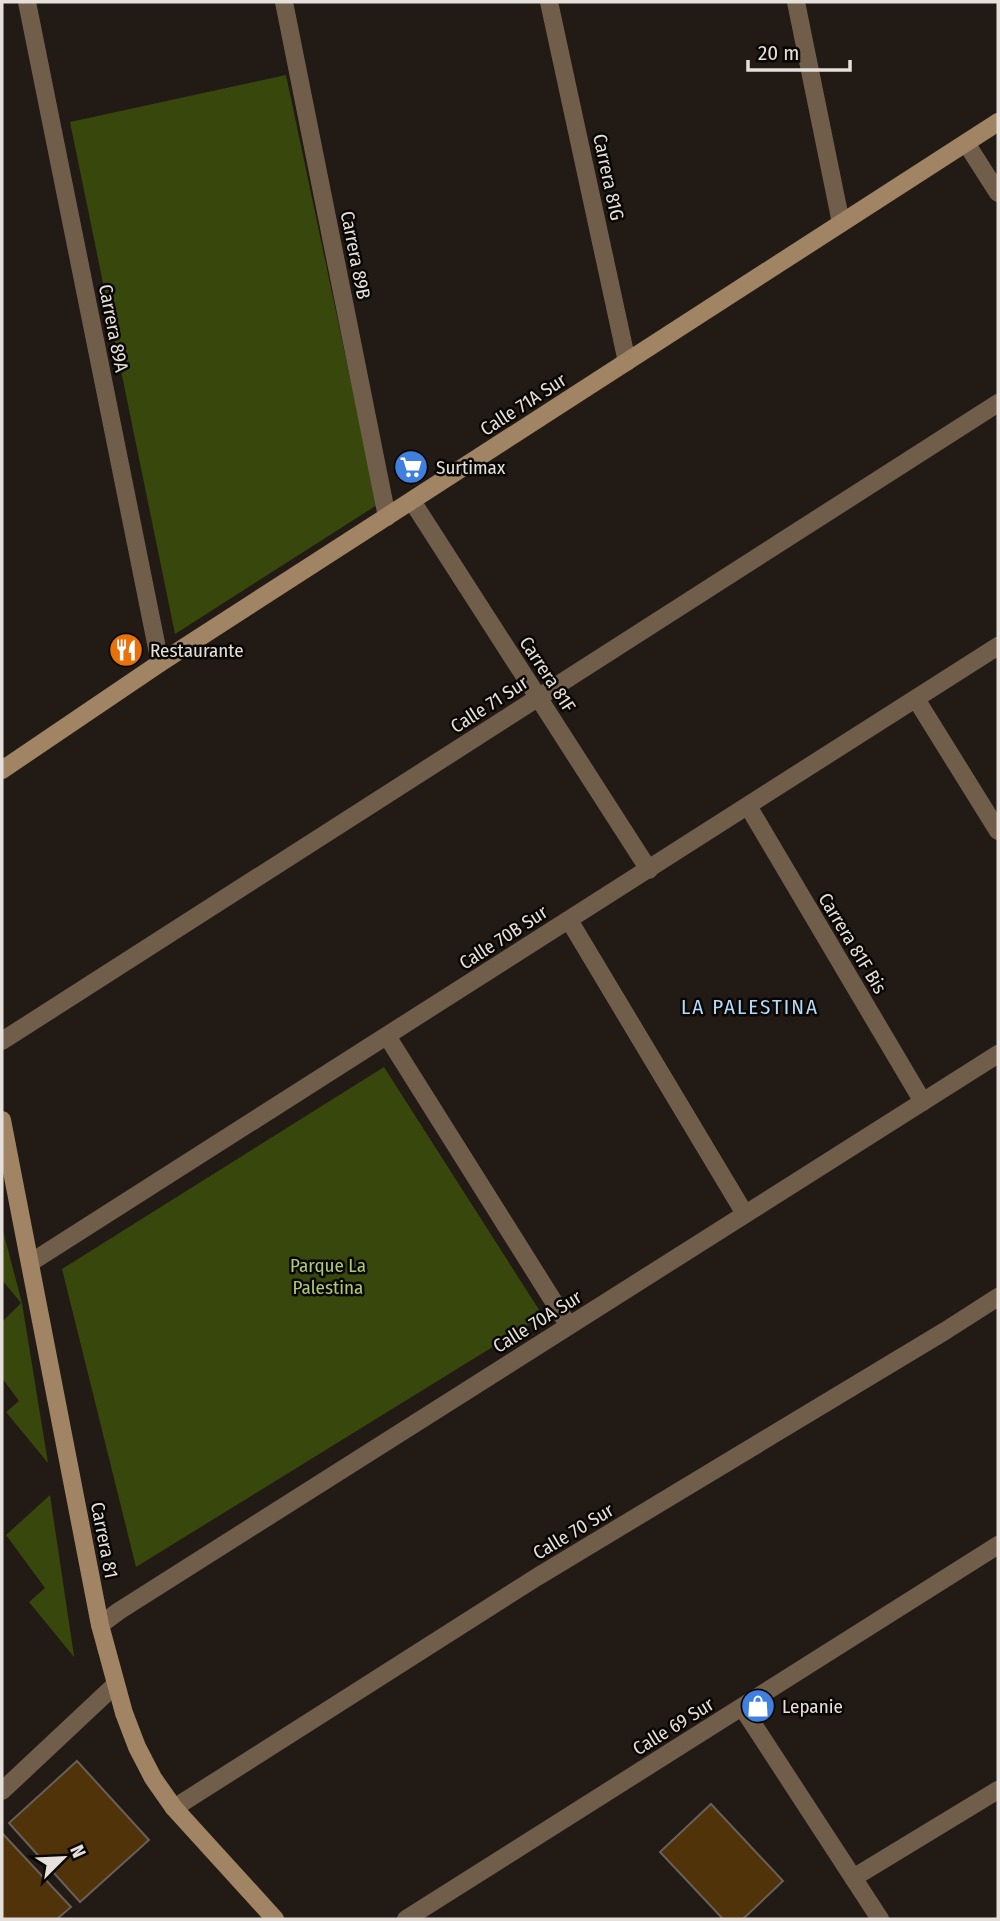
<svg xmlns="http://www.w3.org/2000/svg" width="1000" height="1921" font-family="'Fira Sans Condensed',sans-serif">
<rect width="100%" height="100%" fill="#221a14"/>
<path fill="#38470c" d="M286,75L377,505L175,634L70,122Z
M384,1067L543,1316L136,1567L62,1269Z
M2,1227L22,1303L48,1463L6,1412L19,1401L2,1378V1322L21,1303L2,1280Z
M50,1495L74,1656V1657L29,1602L45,1588L6,1535Z"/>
<path fill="#51330a" stroke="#686058" stroke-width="2" d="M77,1761L149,1840L80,1902L9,1823Z
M711,1804L783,1881L743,1919H723L660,1852Z
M2,1833L71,1907L57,1919H2Z"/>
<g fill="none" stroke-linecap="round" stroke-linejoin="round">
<path stroke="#705e4a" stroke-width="18" d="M27,2L160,663
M284,2L387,517
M549,2L627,362
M796,2L841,223
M966,143L998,193
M412,501L649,870
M916,699L998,831
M748,806L923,1102
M569,920L745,1214
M387,1036L569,1326
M2,1041L998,403
M30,1263L998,646
M100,1625L119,1611L998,1054
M742,1707L880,1919
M2,1791L115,1685
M174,1808L537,1577L945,1331L998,1297
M853,1878L998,1790
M406,1919L998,1545"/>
<path stroke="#a18463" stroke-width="18" d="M2,770L160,663L998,122
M2,1120L100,1625L124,1713L137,1747L153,1778L174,1808L275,1919"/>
</g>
<defs>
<g id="supermarket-disc" transform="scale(1.75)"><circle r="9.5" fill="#3f7fe0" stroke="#090604"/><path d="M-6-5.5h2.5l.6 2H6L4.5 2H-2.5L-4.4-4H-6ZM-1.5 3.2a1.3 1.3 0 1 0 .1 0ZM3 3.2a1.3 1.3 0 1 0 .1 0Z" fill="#fff"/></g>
<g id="restaurant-disc" transform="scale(1.75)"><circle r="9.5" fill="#e8710a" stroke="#090604"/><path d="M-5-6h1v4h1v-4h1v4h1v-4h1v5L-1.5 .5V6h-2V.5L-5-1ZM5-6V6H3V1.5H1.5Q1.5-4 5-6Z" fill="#fff"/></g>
<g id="shop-disc" transform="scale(1.75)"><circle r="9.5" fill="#3f7fe0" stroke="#090604"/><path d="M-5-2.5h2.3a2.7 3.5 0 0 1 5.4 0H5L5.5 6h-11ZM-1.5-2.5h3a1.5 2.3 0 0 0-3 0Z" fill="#fff"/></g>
</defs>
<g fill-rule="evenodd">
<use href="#supermarket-disc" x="411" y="467"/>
<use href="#restaurant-disc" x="126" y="650"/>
<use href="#shop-disc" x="758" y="1706"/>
</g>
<g text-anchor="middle" stroke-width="5" stroke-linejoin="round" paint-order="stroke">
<g font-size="19" fill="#e6e0dc" stroke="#090604">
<text transform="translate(609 177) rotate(78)" y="7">Carrera 81G</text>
<text transform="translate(356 255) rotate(79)" y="7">Carrera 89B</text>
<text transform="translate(114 328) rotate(79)" y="7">Carrera 89A</text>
<text transform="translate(523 404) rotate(-33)" y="7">Calle 71A Sur</text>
<text transform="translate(548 674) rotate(57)" y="7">Carrera 81F</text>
<text transform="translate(489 704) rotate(-33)" y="7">Calle 71 Sur</text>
<text transform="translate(503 937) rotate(-33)" y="7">Calle 70B Sur</text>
<text transform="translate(853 943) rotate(59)" y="7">Carrera 81F Bis</text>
<text transform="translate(537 1321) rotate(-32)" y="7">Calle 70A Sur</text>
<text transform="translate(573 1531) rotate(-31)" y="7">Calle 70 Sur</text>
<text transform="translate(105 1540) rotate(79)" y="7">Carrera 81</text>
<text transform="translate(673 1726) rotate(-32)" y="7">Calle 69 Sur</text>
</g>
<g font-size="19" fill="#e6e0dc" stroke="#090604" text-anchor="start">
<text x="436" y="474">Surtimax</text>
<text x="150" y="657">Restaurante</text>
<text x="782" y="1713">Lepanie</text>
</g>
<g font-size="19" fill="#afca74" stroke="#090604">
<text x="328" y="1272">Parque La<tspan x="328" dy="22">Palestina</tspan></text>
</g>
<g font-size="21" letter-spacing="2" fill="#b2dbf9" stroke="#090604">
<text x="750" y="1014">LA PALESTINA</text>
</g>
</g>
<rect width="1000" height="1921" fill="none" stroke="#e6e0dc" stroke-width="7"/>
<g transform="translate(63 1858) rotate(66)" stroke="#090604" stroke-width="5" paint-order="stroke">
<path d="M0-5L12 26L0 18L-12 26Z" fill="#e6e0dc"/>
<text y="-10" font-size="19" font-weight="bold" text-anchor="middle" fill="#e6e0dc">N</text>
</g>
<path d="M748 60v10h102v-10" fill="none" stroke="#e6e0dc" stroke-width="3.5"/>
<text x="758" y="60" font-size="21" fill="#e6e0dc" stroke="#090604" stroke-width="5" paint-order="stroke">20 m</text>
</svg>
